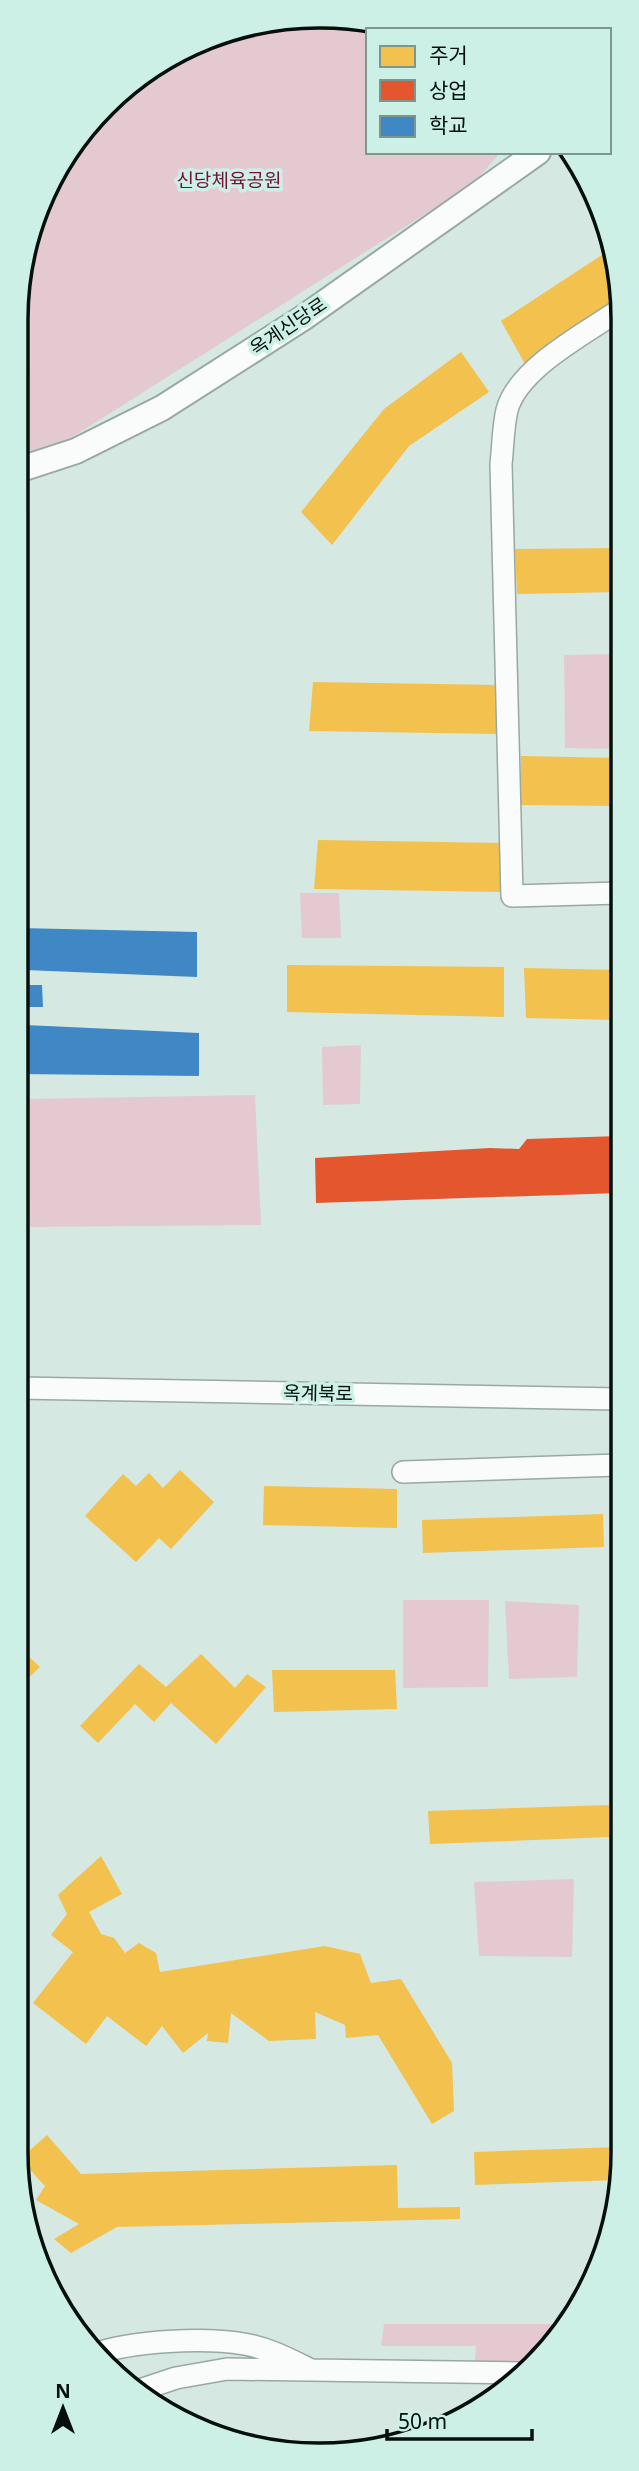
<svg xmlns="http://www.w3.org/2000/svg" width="639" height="2471" font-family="'Noto Sans','Noto Sans KR',sans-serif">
<rect width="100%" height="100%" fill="#d5e8e2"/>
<path fill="#e4cad0" d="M260,22H378L403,30H368V152H501L473,184L66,441L21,454L22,261L67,151L150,67Z
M619,654V749L565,748L564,655Z
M300,893H339L341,938H302Z
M361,1045L360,1104L323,1105L322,1047Z
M255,1095L261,1225L30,1227L26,1099Z
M403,1600H489L488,1687L403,1688Z
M505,1601L579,1605L577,1677L509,1679Z
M574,1879L572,1957L479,1956L474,1882Z
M384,2324H565L521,2373H474L476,2346H381Z"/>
<path fill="#f2c14e" d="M611,249L621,280V301L525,364L501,321Z
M461,352L489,392L409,446L332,545L301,512L384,409Z
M620,548V592L517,594L515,549Z
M313,682L499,685V734L309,731Z
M521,756L620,758V806L521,805Z
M318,840L503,843V892L314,889Z
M287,965L504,967V1017L287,1012Z
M524,968L620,970L619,1020L526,1018Z
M180,1470L214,1502L171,1549L159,1538L136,1562L85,1516L123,1474L136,1486L149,1473L163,1488Z
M264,1486L397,1489V1528L263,1525Z
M603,1514L604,1547L423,1553L422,1520Z
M18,1520L27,1529L18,1539Z
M17,1646L40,1667L17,1689Z
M201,1654L235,1688L247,1674L266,1687L216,1744L171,1703L154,1722L135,1704L98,1743L80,1726L139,1664L166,1687Z
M272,1670H395L397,1709L274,1712Z
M609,1805L610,1837L430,1844L428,1811Z
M101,1856L122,1894L89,1912L101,1934L114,1938L125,1953L139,1943L156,1953L160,1972L325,1946L360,1954L371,1983L401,1979L452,2063L454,2111L432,2124L378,2035L346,2038L345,2025L315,2012L316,2039L269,2041L231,2013L228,2043L207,2041L208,2033L183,2053L162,2026L146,2046L107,2016L86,2044L33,2003L73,1952L51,1935L67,1914L58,1895Z
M47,2135L81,2174L397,2165L398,2208L460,2207V2219L117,2227L71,2253L54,2239L79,2224L36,2200L45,2186L20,2159Z
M618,2147V2180L475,2185L474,2152Z"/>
<path fill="#e4572e" d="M619,1136V1193L316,1203L315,1158L490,1148L519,1149L527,1139Z"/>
<path fill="#3f88c5" d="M19,928L197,932V977L25,970V985H42L43,1007H25V1025L199,1033V1076L19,1074Z"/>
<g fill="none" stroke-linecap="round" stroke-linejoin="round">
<g stroke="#99a8a3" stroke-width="24">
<path id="minor" d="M620,893L512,896L501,464C503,446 503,427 507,410C518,368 586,333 621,309
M18,1388L619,1399
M403,1472L619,1465
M94,2354C133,2341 203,2337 244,2344C268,2348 289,2359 309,2369
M140,2390L176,2378L227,2369L521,2373"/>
</g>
<g stroke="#99a8a3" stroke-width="28">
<path id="tertiary" d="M21,469L76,451L162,408L303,318L538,152"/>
</g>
<use href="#minor" stroke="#f9fcfb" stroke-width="21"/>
<use href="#tertiary" stroke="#f9fcfb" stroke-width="24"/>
</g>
<g text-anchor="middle" stroke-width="7" stroke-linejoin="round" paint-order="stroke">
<g font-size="19" fill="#751139" stroke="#cdf0e6">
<text x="229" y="187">신당체육공원</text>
</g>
<g font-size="19" fill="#05100d" stroke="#cdf0e6">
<text transform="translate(288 326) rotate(-34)" y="7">옥계신당로</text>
<text transform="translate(318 1393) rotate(1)" y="7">옥계북로</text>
</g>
</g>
<path d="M0 0H639V2471H0ZM319 28H320A291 291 0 0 1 611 319V2152A291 291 0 0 1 320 2443H319A291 291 0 0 1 28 2152V319A291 291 0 0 1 319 28Z" fill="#cdf0e6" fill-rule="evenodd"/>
<path fill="none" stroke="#05100d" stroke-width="3.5" d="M319 28H320A291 291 0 0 1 611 319V2152A291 291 0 0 1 320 2443H319A291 291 0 0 1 28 2152V319A291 291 0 0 1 319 28Z"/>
<rect x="366" y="28" width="245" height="126" fill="#cdf0e6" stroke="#7d968f" stroke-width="2"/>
<rect x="380" y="46" width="35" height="21" fill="#f2c14e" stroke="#7d968f" stroke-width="2"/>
<text x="429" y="63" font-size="21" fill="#05100d">주거</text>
<rect x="380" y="80" width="35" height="21" fill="#e4572e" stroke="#7d968f" stroke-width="2"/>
<text x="429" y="98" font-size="21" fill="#05100d">상업</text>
<rect x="380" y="116" width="35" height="21" fill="#3f88c5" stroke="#7d968f" stroke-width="2"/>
<text x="429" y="133" font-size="21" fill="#05100d">학교</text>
<g transform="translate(63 2408)" stroke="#cdf0e6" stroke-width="5" paint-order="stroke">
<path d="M0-5L12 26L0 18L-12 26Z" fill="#05100d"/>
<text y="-10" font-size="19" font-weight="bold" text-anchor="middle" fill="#05100d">N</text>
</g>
<path d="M387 2429v10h145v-10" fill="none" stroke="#05100d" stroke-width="3.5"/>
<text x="398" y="2429" font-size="21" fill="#05100d" stroke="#cdf0e6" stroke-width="5" paint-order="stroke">50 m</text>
</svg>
